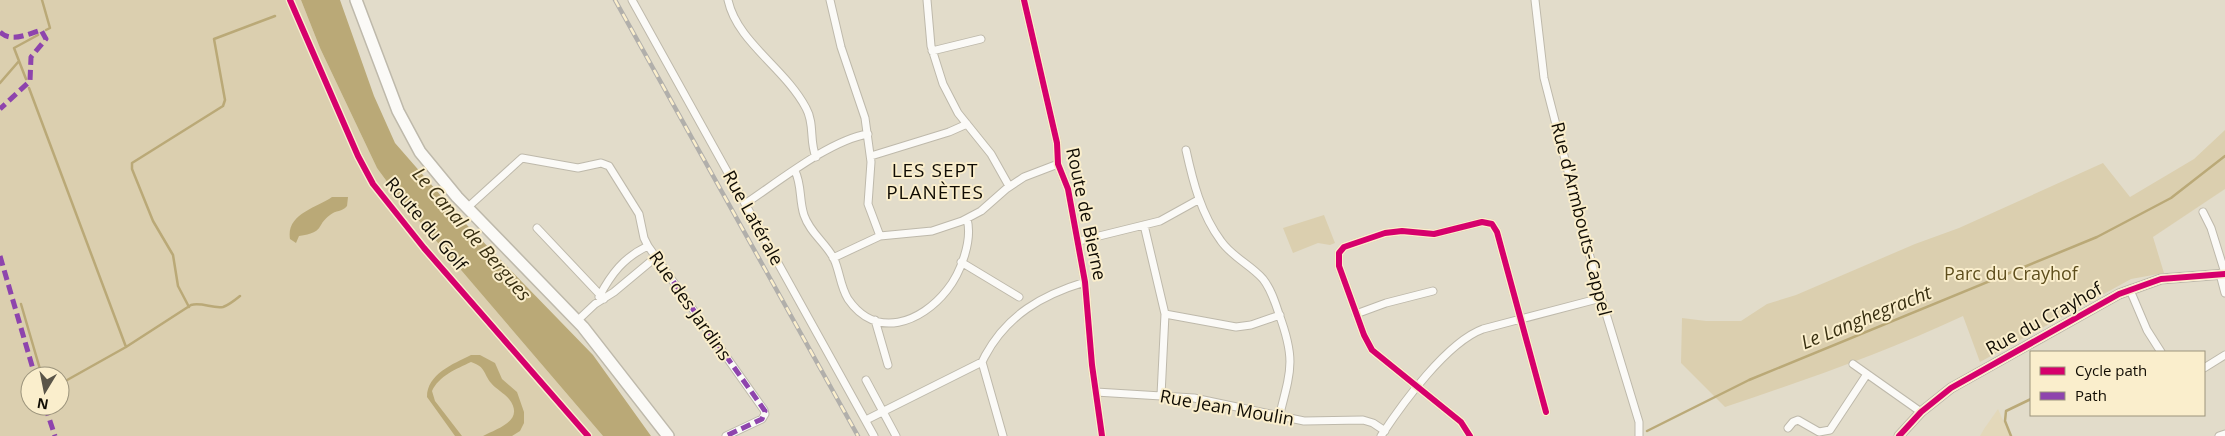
<svg xmlns="http://www.w3.org/2000/svg" width="2225" height="436" font-family="'Open Sans',sans-serif">
<rect width="100%" height="100%" fill="#e2dcca"/>
<path fill="#e3d8ba" d="M1998,409L2010,436H1980L1984,429Z"/>
<path fill="#dbcfaf" fill-rule="evenodd" d="M0,0H301L320,48L377,168L396,194L603,436H0ZM30,376H60V406H30Z
M2225,130V189L2153,237L2164,273L2131,279L1980,362L1963,316C1886,352 1806,380 1725,407L1681,363L1682,318L1706,321H1741L1767,304L1796,295L1915,244L1959,228L2103,163L2130,197L2194,159Z
M1324,215L1335,243L1330,245L1318,243L1293,253L1283,228Z"/>
<path fill="#baa977" d="M301,0H340L374,96L395,143L463,221L593,355L651,436H603L396,194L377,168L320,48Z
M332,197H348L347,206C342,212 336,210 330,215C315,226 326,232 299,236L296,243L290,239C286,214 316,208 332,197Z
M471,355H480L495,363L502,379L517,392L524,412V423L520,431L512,436H483C496,429 526,421 509,399C504,393 496,389 491,383C483,373 486,367 471,362C456,369 439,376 432,391L435,401L462,436H455L427,397C427,374 453,364 471,355Z"/>
<g fill="none" stroke-linecap="round" stroke-linejoin="round">
<path stroke="#baa977" stroke-width="2.5" d="M42,0L50,28L46,30
M19,61L26,79
M0,83L19,61L14,48L38,35
M29,88L126,347
M21,304L42,376
M189,307L178,286L173,255L153,221L132,169V163L223,106L225,100L214,39L275,16
M60,384L126,347L191,305C202,302 213,309 223,307C229,305 235,300 240,296
M1647,431L1749,380L2097,237L2171,198L2225,156
M2011,436L2005,421L2006,411L2031,399"/>
<g stroke="#beb9ab" stroke-width="9">
<path id="minor" d="M290,0L358,156L373,184L424,248L588,436
M632,0L874,436
M728,0C737,42 785,68 806,108C815,124 809,141 816,157
M830,0L841,47L865,118L871,162L868,204L880,236
M927,0L931,46L943,84L958,113L991,154L1009,186
M1024,0L1057,143L1058,164L1068,189L1085,282L1092,365L1102,436
M1535,0L1544,78L1597,284L1639,422V436
M932,51L981,39
M1186,150C1193,182 1201,214 1221,241C1232,257 1251,265 1263,279C1271,289 1275,302 1279,314C1296,360 1291,370 1279,417
M871,156L949,132L967,124
M795,171C802,185 799,200 804,215C810,233 826,243 834,259C840,272 840,286 848,299C876,340 921,323 947,290C960,274 973,241 967,219
M745,204C778,182 830,140 868,134
M467,208L522,158L578,168L601,163L609,166L639,214L644,238L648,246L764,410L765,414L762,419L726,436
M2203,212L2211,228L2225,273
M1144,225L1165,314L1161,395
M537,228L604,299
M1079,241L1160,221L1198,200
M833,258L880,236L932,231L962,221L981,211L1006,189L1024,177L1058,164
M961,262L1019,297
M2220,274L2225,293
M2130,290L2147,330L2161,352
M599,297C611,274 624,257 648,246
M1165,314L1236,327L1251,325L1280,315
M1356,314L1386,303L1433,291
M875,320L888,365
M577,321L595,304L614,292L656,257
M1853,364L1921,412
M2204,368L2225,355
M866,380L896,436
M1096,392L1194,398L1304,421L1363,420L1373,423L1385,431
M866,420L982,362
M1788,428L1793,422L1798,420L1819,432L1830,430L1867,374
M1003,436L982,362L985,356C1007,315 1042,295 1085,282
M1381,436C1402,404 1447,342 1483,329L1601,298
M1470,436L1461,422L1372,350L1364,335L1339,266V253L1344,247L1385,233L1402,231L1434,234L1482,222L1492,224L1497,232L1546,412
M2219,436L2225,434"/>
</g>
<g stroke="#beb9ab" stroke-width="11">
<path id="tertiary" d="M1899,436L1921,412L1951,388L2119,294L2161,279L2225,274"/>
</g>
<g stroke="#beb9ab" stroke-width="14">
<path id="primary" d="M356,0L398,111L420,152L457,197L583,327L668,436"/>
</g>
<use href="#minor" stroke="#fbfaf7" stroke-width="7"/>
<use href="#tertiary" stroke="#fbfaf7" stroke-width="9"/>
<use href="#primary" stroke="#fbfaf7" stroke-width="11"/>
<g stroke="#b1afab" stroke-width="4.5">
<path id="rail" d="M615,0L858,436"/>
</g>
<use href="#rail" stroke="#faeecc" stroke-width="2.5" stroke-dasharray="8" stroke-linecap="butt"/>
<path stroke="#8e44ad" stroke-width="5" stroke-dasharray="10 5" stroke-linecap="butt" d="M0,32C11,43 28,34 41,30L46,39L31,57L30,81L0,109
M0,256L35,376
M656,257L765,411L762,419L726,436
M45,406L55,436"/>
<g stroke="#faeecc" stroke-width="9">
<path id="cycleway" d="M290,0L358,156L373,184L424,248L588,436
M1024,0L1057,143L1058,164L1068,189L1085,282L1092,365L1102,436
M1470,436L1461,422L1372,350L1364,335L1339,266V253L1344,247L1385,233L1402,231L1434,234L1482,222L1492,224L1497,232L1546,412
M1899,436L1921,412L1951,388L2119,294L2161,279L2225,274"/>
</g>
<use href="#cycleway" stroke="#d6006c" stroke-width="6"/>
</g>
<g text-anchor="middle" stroke-width="4" stroke-linejoin="round" paint-order="stroke">
<g font-size="18" fill="#100c03" stroke="#faeecc">
<text transform="translate(1086 214) rotate(78)" y="6">Route de Bierne</text>
<text transform="translate(753 218) rotate(61)" y="6">Rue Latérale</text>
<text transform="translate(1581 219) rotate(76)" y="6">Rue d'Armbouts-Cappel</text>
<text transform="translate(426 224) rotate(50)" y="6">Route du Golf</text>
<text transform="translate(690 306) rotate(55)" y="6">Rue des Jardins</text>
<text transform="translate(2044 319) rotate(-29)" y="6">Rue du Crayhof</text>
<text transform="translate(1227 408) rotate(10)" y="6">Rue Jean Moulin</text>
</g>
<g font-size="18" fill="#5e4e1d" stroke="#faeecc">
<text x="2011" y="280">Parc du Crayhof</text>
</g>
<g font-size="19" letter-spacing="1" fill="#100c03" stroke="#faeecc">
<text x="935" y="177">LES SEPT<tspan x="935" dy="22">PLANÈTES</tspan></text>
</g>
<g font-size="19" font-style="italic" fill="#393012" stroke="#faeecc">
<text transform="translate(472 234) rotate(49)" y="7">Le Canal de Bergues</text>
<text transform="translate(1866 317) rotate(-22)" y="7">Le Langhegracht</text>
</g>
</g>
<rect x="2030" y="351" width="175" height="65" fill="#faeecc" stroke="#9c947c"/>
<rect x="2040" y="367" width="25" height="8" fill="#d6006c" stroke="#9c947c"/>
<text x="2075" y="376" font-size="15" fill="#100c03">Cycle path</text>
<rect x="2040" y="392" width="25" height="8" fill="#8e44ad" stroke="#9c947c"/>
<text x="2075" y="401" font-size="15" fill="#100c03">Path</text>
<g transform="translate(45 391) rotate(190)"><circle r="24" fill="#faeecc" stroke="#9c947c"/>
<path d="M0-4L9 19L0 12L-9 19Z" fill="#5a5549"/>
<text y="-8" font-size="14" font-weight="bold" text-anchor="middle" fill="#100c03">N</text>
</g>
</svg>
